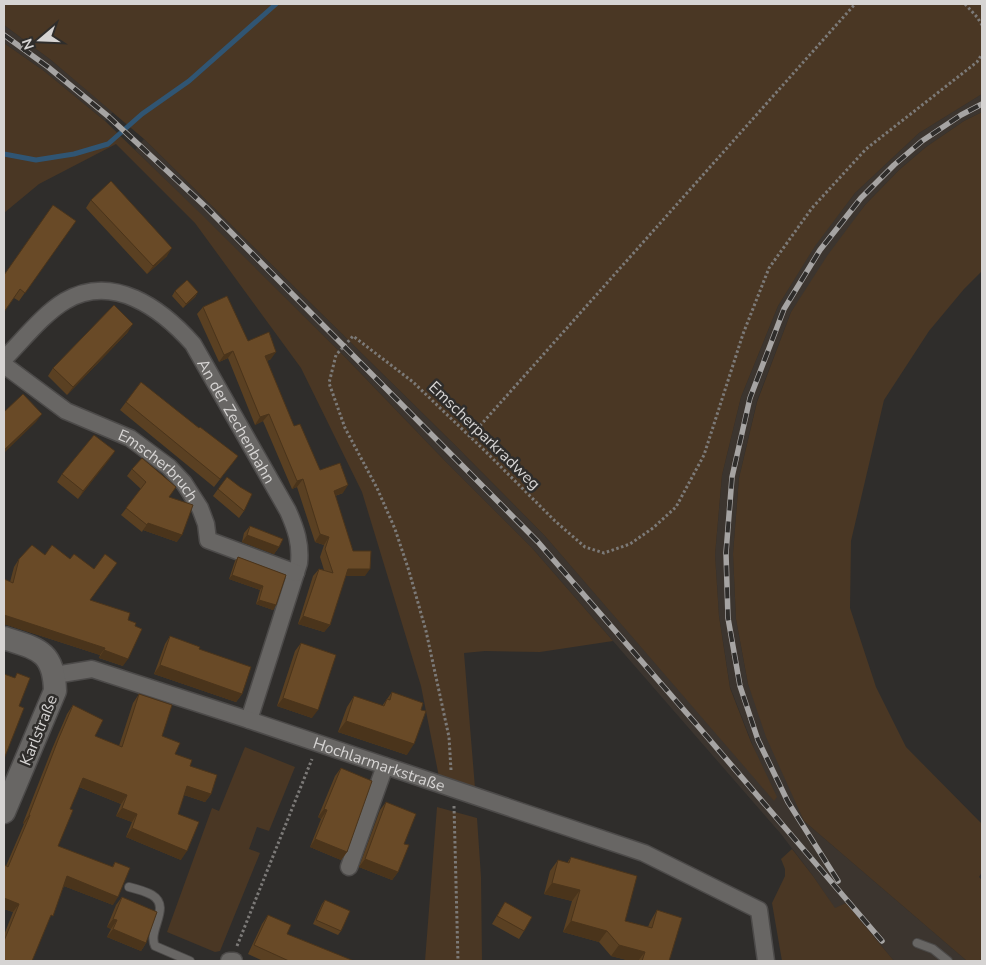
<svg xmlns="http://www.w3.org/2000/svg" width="986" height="965" font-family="'Nunito Sans',sans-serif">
<rect width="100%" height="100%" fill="#2f2d2b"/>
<path fill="#3c352f" d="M4,25L51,60L113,112L105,121L44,71L4,43Z
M982,94V112L964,121L926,147L899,170L865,205L791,312L757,401L739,478L733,554L736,619L748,684L804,821L967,961H894L846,903L835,909L813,876L781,834L532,548L445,461L345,357L135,150L144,139L454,444L545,536L774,800L730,687L719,616L715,555L722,475L741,397L778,306L815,245L855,193L919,133Z"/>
<path fill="#4a3724" d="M4,4H982V94L919,133L855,193L815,246L778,306L741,397L722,475L715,555L719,616L730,688L751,742L777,797L774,801L545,536L454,444L144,139L51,60L4,25Z
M4,43L44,71L105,121L200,213L345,357L445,461L532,548L613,641L540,652L485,651L464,653L475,788L439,777L421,686L362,492L301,368L195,223L116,144L39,184L4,213Z
M982,112V271L964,289L929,331L884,400L851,541L850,608L876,687L906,747L982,824V872L979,877L982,880V961H967L804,821L766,737L748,684L736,619L733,554L739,478L757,402L791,312L827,256L865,205L899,170L926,147L964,121Z
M245,747L295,767L269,831L257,827L249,849L260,853L220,951L215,952L167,932L212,808L219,811Z
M437,807L477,818L481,877L482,961H425Z
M792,849L813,876L835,908L846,903L894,961H782L772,903L785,876V869L781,859Z"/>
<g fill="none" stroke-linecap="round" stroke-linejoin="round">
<path stroke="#305573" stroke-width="5" d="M4,154L36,160L74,154L108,144L142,114L189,81L276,4"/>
<g stroke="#4c4a49" stroke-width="10">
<path id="lane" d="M129,887C137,889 145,891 152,895C172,907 147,930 155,946L190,961
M917,943L933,949L948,961"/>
</g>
<g stroke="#4c4a49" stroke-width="19">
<g id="street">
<path id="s1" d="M4,359C22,341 43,314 65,301C113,273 161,308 193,344L288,511C296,529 301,544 299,563L249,720"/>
<path id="s2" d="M4,365L66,411L130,438L169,467L184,483L200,508L206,524L208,540L296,573"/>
<path id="s3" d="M55,675L92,669L249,720L644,853L759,910L766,961"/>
<path d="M349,867L385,766"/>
<path d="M229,961H234"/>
</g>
</g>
<g stroke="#4c4a49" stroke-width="25">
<path id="secondary" d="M4,638C38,649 54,651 55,691L4,812"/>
</g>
<path stroke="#7c7a78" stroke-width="3" stroke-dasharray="2.5 2.5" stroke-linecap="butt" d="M965,4L977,17L982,25
M470,437L855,4
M451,770L449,737L426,631L409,571L395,529L377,488L345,428L329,383L336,355L353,336L413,382L486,452L555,521L585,547L604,553L630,544L653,528L676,507L704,455L743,334L769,268L812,208L866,149L977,62L982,54
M454,806L458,961
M237,946L312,759"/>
<use href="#lane" stroke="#686664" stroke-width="8"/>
<use href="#street" stroke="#686664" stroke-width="16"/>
<use href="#secondary" stroke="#686664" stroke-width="22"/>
<g stroke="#a6a4a3" stroke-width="5.5">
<path id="rail" d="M4,35L48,67L109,117L206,207L538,542L697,725L882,941
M838,881L788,802L758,740L740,686L728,618L726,553L732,477L750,398L784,309L820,250L861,198L894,165L922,141L961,115L982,104"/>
</g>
<use href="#rail" stroke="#2f2d2b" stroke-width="4" stroke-dasharray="11" stroke-linecap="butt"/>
</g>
<path fill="#5a4022" d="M91,200L167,256L147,274L86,208Z
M76,221L19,301L14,298L4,275Z
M175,291L198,292L195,297L183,308L172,296Z
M203,307L248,341L271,359L267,361L294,426L320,470L343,493L335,496L353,551L365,576H345L330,625L324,632L298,624L313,576L319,569L324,570L320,557L324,545L315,542L297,487L292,489L263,421L255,425L228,358L219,362L197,314Z
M128,332L67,395L48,376L53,368Z
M126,402L199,428L238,456L214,487L120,410Z
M115,451L78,499L57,482L62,474Z
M132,469L169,497L177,542L143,530L142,532L121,515L141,489L127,476Z
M240,487L244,511L239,518L213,496L218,489Z
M250,526L279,547L274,554L242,542L244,533Z
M238,557L286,575L276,605L273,610L256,604L260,590L229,579L235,561Z
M19,559L90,600L128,620L123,666L99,658L100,655L4,624V579L10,582L14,567Z
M170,636L242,694L236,702L154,674L165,644Z
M301,643L312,718L277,706L295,651Z
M392,692L407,755L338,732L347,707L354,696L382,706Z
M139,694L162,736L175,754L190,766L211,794L205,802L184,795L178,814L181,860L126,837L132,822L116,816L121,804L79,787L70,809L58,846L112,867L115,862L113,905L64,886L47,924L4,961V935L13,912L4,909V867L5,865L6,866L24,824L23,823L52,749L67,714L73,705L95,736L119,746L133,703Z
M341,768L347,852L341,860L310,847L321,819L318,817L335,776Z
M386,802L404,844L398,872L392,880L359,867L380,810Z
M571,857L625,921L648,927L650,922L657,910L669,961H631L611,956L599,942L563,932L572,901L544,894L550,871L558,860L567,863Z
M122,897L146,943L141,951L107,937L111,929L107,927L116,905Z
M325,900L341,931L338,935L313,924L322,904Z
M505,902L524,931L519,939L492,924Z
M268,915L287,934L354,961H263L248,954L262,924Z"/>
<path fill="#4a341b" d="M172,248L167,256L147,274L153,266Z
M198,292L195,297L183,308L186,304Z
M133,324L128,332L67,395L73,387Z
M233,351L228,358L219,362L224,355Z
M276,352L271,359L259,364L265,356Z
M42,414L36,422L4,453V450Z
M269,414L263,421L255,425L260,417Z
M115,451L109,460L78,499L83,491Z
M303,479L297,487L292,489L297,481Z
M348,485L343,493L328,498L334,491Z
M148,523L182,535L177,542L143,530Z
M320,534L329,537L324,545L315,542Z
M247,535L279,547L274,554L242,542Z
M348,569H370L365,576H342Z
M232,575L263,586L260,590L229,579Z
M259,600L276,605L273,610L256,604Z
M4,615L105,648L100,655L4,624Z
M303,616L330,625L324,632L298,624Z
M104,650L128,659L123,666L99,658Z
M160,665L242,694L236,702L154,674Z
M283,698L318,710L312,718L277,706Z
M346,721L414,744L407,755L338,732Z
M83,778L127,795L121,804L77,786Z
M187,786L211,794L205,802L181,794Z
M122,808L137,814L132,822L116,816Z
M324,809L327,810L321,819L318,817Z
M29,815H30L24,824L23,823Z
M132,828L187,851L181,860L126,837Z
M315,839L347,852L341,860L310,847Z
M365,859L398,872L392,880L359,867Z
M67,876L118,897L113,905L61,885Z
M552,883L580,890L572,901L544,894Z
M4,898L19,904L13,912L4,909Z
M113,919L117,920L111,929L107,927Z
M571,921L607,931L599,942L563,932Z
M113,929L146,943L141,951L107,937Z
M619,945L645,952L638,961H631L611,956Z"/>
<path fill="#694a27" stroke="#4a341b" d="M111,181L172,248L153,266L91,200Z
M53,205L76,221L25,293L20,289L4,312V275Z
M187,280L198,292L186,304L175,291Z
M227,296L248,341L269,332L276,352L265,356L294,426L300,424L320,470L340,463L348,485L334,491L353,551H371L370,569H348L330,625L303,616L319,569L333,573L325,549L329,537L320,534L303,479L297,481L269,414L260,417L233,351L224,355L203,307Z
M114,305L133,324L73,387L53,368Z
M141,382L199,428L200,427L238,456L220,479L126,402Z
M23,394L42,414L4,450V412Z
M94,435L115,451L83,491L62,474Z
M142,458L176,487L169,497L193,505L182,535L148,523L147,525L126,508L146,482L132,469Z
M227,477L240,487L252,494L244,511L218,489Z
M250,526L283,539L279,547L247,535Z
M32,545L45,555L52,545L70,559L74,554L94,569L105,554L117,563L90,600L130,613L128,620L136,623L135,626L142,629L128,659L104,650L105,648L4,615V579L13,583L19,559Z
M238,557L286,575L276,605L259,600L263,586L232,575Z
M170,636L200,647L199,649L251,667L242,694L160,665Z
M301,643L336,655L318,710L283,698Z
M17,673L30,678L19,706L24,708L4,759V674L15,678Z
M392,692L423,703L421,710L426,711L414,744L346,721L354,696L384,706L387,699L390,700Z
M139,694L172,705L162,736L180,743L175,754L192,760L190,766L217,775L211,794L187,786L178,814L199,822L187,851L132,828L137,814L122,808L127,795L83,778L70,809L73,810L58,846L113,867L115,862L130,868L118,897L67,876L53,916L51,915L32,961H4V941L19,904L4,898V869L5,865L8,867L30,815H29L58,740L73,705L103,720L95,736L122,747Z
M341,768L372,781L347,852L315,839L327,810L324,809Z
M386,802L416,814L404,844L409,845L398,872L365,859Z
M571,857L637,876L625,921L652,928L657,910L682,918L669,961H642L645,952L619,945L607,931L571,921L580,890L552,883L558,860L569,863Z
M122,897L157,912L146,943L113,929L117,920L113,919Z
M325,900L350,911L341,931L316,920Z
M505,902L532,917L524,931L497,916Z
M268,915L291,925L287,934L354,961H289L254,945Z"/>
<g text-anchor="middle" stroke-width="5" stroke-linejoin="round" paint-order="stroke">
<g font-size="16" fill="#d6d4d3" stroke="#2f2d2b">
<text dy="6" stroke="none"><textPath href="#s1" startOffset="320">An der Zechenbahn</textPath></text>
<text transform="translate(485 435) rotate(44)" y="6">Emscherparkradweg</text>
<text dy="6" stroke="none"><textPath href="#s2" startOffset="186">Emscherbruch</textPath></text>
<text transform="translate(38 730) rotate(-68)" y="6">Karlstraße</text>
<text dy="6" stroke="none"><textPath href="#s3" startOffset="340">Hochlarmarkstraße</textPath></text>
</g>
</g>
<rect width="986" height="965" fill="none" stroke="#d6d4d3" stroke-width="10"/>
<g transform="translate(40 40) rotate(251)" stroke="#2f2d2b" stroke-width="4" paint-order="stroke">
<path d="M0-4L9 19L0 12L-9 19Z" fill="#d6d4d3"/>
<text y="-8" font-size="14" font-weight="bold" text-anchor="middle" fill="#d6d4d3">N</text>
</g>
</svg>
